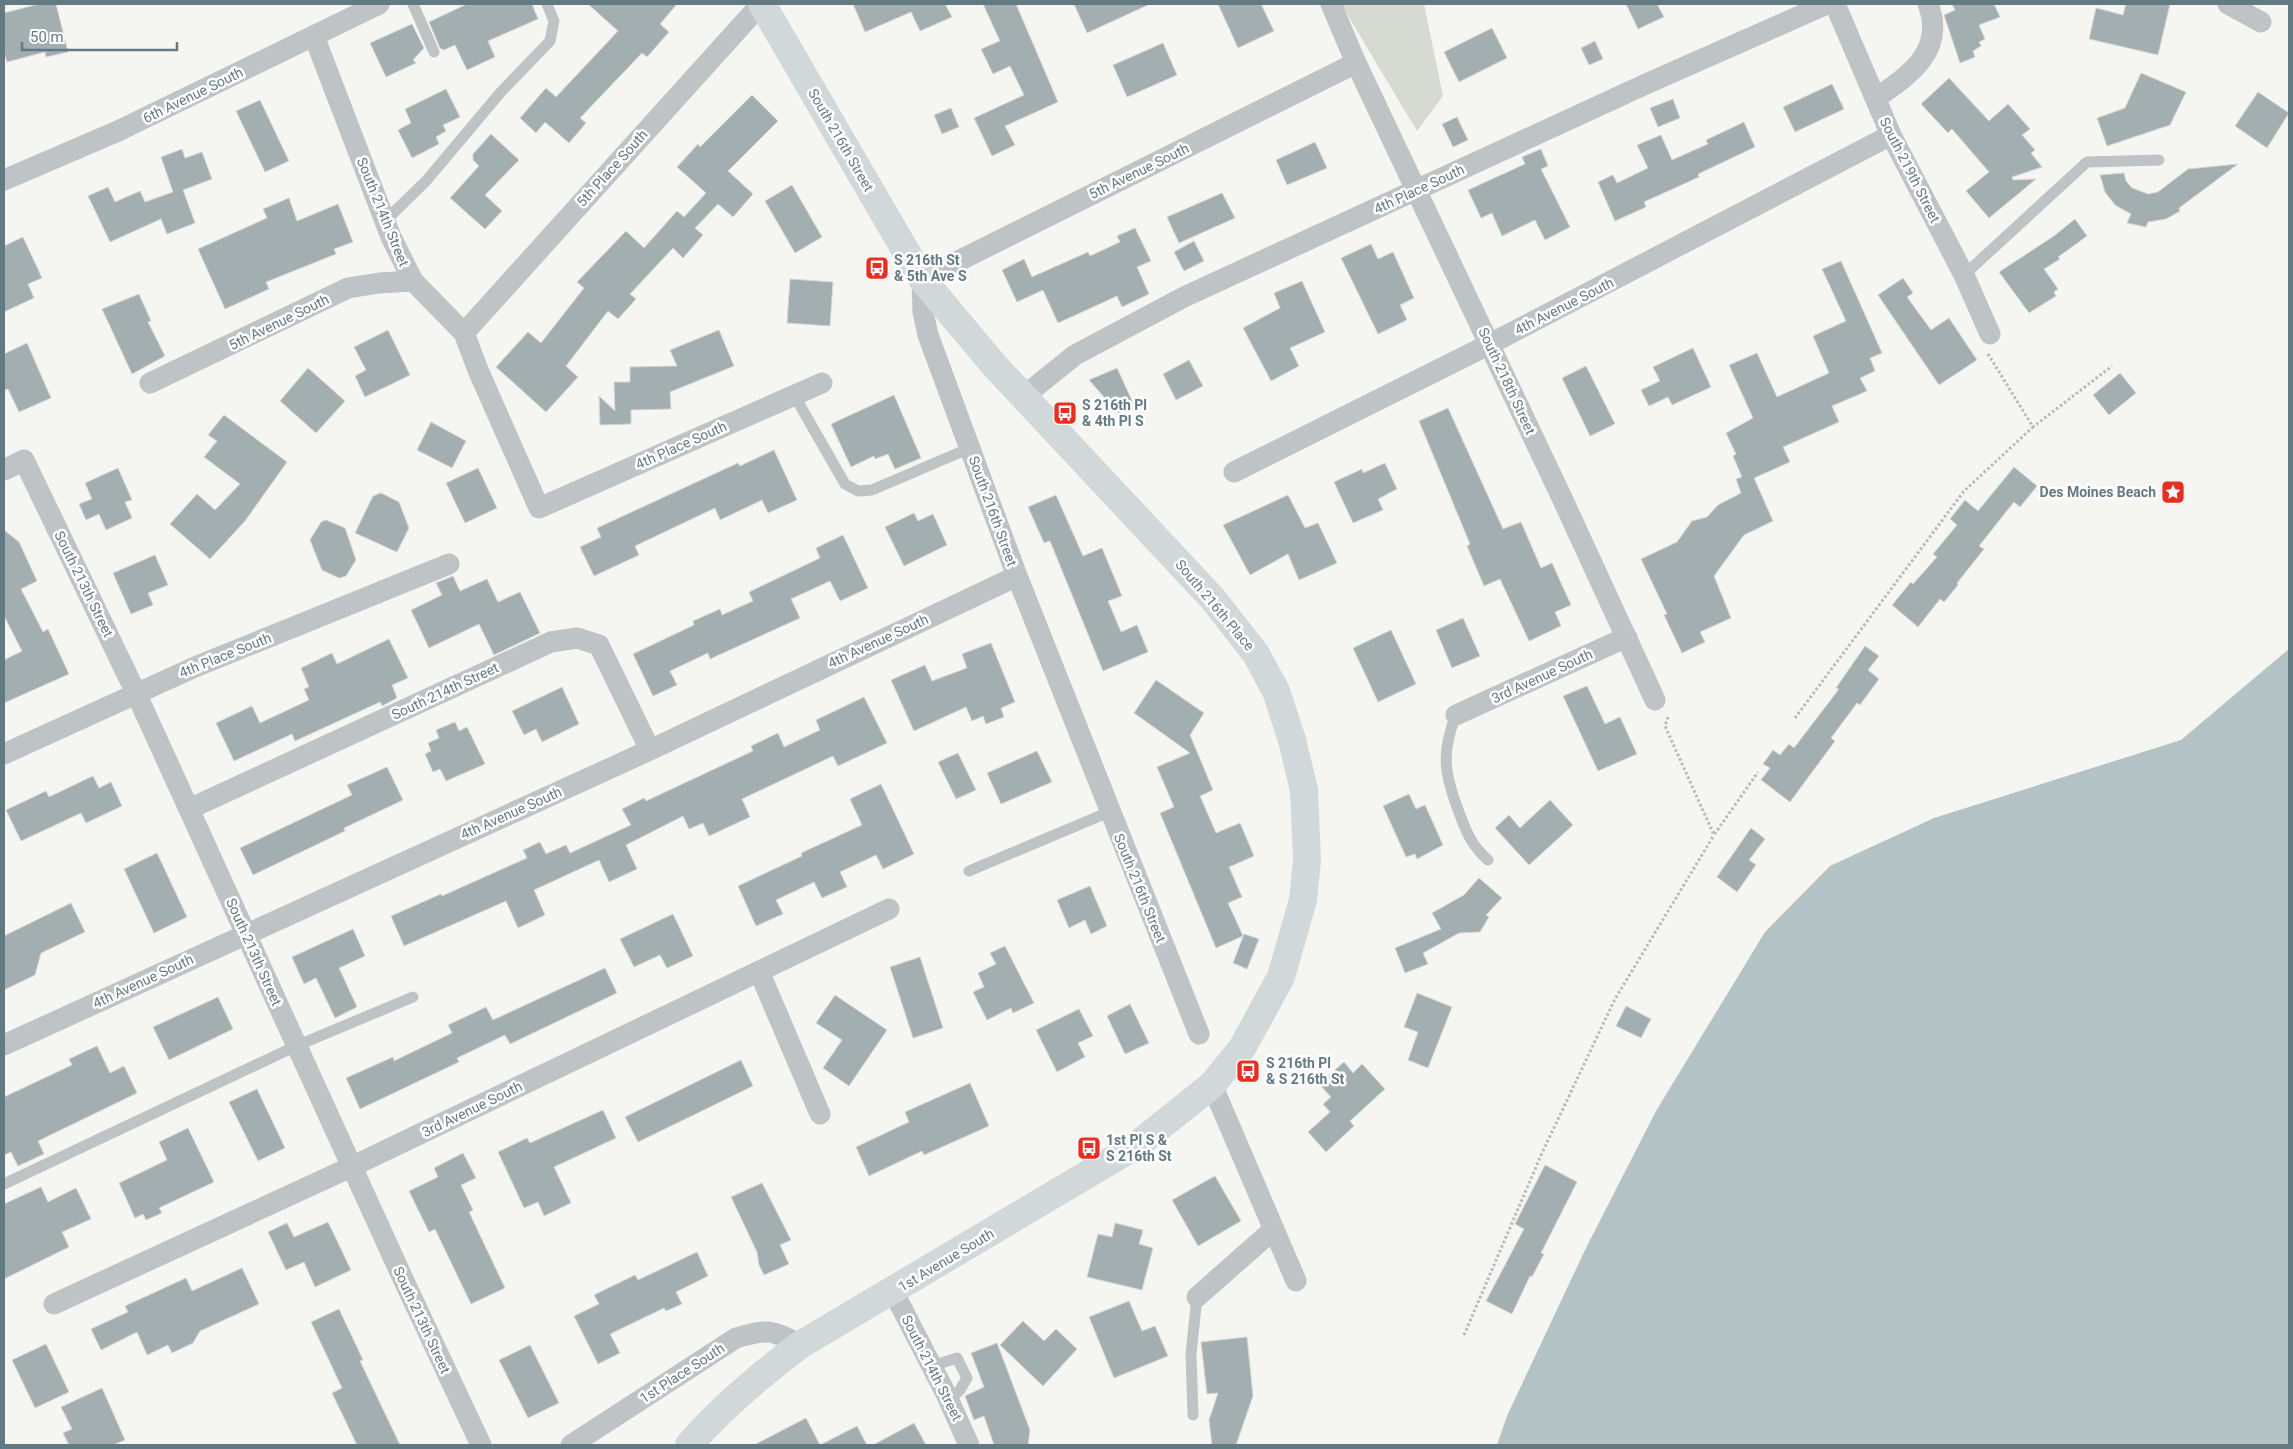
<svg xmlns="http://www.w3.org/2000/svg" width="2293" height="1449" font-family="Roboto,sans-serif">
<rect width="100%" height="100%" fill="#f5f5f1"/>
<path fill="#d6dad1" d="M1341,4H1424L1443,96L1417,131Z"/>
<path fill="#b3c3c5" d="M2289,649V1445H1497L1507,1416L1585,1250L1656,1111L1765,932L1830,866L1934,818L2181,740Z"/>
<path fill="#a3aeb1" stroke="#d7d6d4" d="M39,4H56L68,52L46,57L45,52L7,62L4,52V13Z
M467,4H532L538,19L488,41L495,57L467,70L455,45L444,50L440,48L429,22Z
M588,4H677L660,24L669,32L647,57L642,53L580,118L586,123L569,143L545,122L536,133L520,118L546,88L556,97L618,31Z
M853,4H945L952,17L920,31L911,12L865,32Z
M983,4H1016L1058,102L1005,126L1015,145L992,156L974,118L1024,95L1010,66L993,74L981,49L1000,41Z
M1074,4H1150L1087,33Z
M1218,4H1261L1274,31L1238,48Z
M1626,4H1657L1664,17L1638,29Z
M1952,4H1994L2000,17L1979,25L1985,39L1979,42L1981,46L1973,51L1975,57L1960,63L1944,15L1955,10Z
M2126,4H2170L2158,55L2089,39L2096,8L2123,15Z
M412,24L424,48L413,60L416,63L386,77L370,43Z
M1492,28L1507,58L1459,82L1444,52Z
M1595,41L1603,59L1589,65L1581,48Z
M1163,43L1177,75L1127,97L1113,65Z
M2141,73L2186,92L2170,125L2107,146L2097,118L2125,108Z
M1949,78L1989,121L2008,104L2030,129L2022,135L2035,150L2031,153L2042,167L2012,177L2013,180L2036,179L1989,218L1966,191L1989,172L1952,129L1948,133L1921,104Z
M1832,84L1844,109L1795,132L1783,107Z
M446,89L460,117L443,125L446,131L436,137L439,144L412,158L398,130L411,123L405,109Z
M2258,92L2289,113L2267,148L2235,126Z
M752,95L778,121L728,171L753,194L733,217L718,204L695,228L703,235L683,258L673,248L630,294L636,299L618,319L608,311L566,366L578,377L546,412L496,367L528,332L541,343L584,288L577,282L626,231L644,248L677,211L684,217L706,193L677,167L698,144L700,147Z
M1673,99L1680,118L1658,127L1650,108Z
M260,100L289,161L265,172L236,111Z
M951,108L959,127L942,134L934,115Z
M1457,117L1468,140L1453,147L1442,124Z
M1744,122L1755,147L1698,174L1699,177L1644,202L1646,207L1615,221L1598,182L1613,175L1617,183L1648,168L1637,145L1661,135L1672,160L1708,144L1706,140Z
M491,134L519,160L485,195L502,211L485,229L450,198L479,166L473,160V154Z
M1315,142L1327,168L1287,185L1276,160Z
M182,149L185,158L202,152L212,179L183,190L195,223L167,234L161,219L110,242L88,196L108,187L115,202L140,191L145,202L173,192L161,157Z
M1541,149L1548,166L1541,169L1570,227L1545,240L1535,220L1502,236L1492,213L1481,218L1468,190L1525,164L1522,157Z
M2238,164L2179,208L2180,211L2166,219L2148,222L2146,227L2127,223L2131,214L2115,205L2105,192L2100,175L2124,173L2126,181L2132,188L2148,194L2158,192L2188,169Z
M792,185L822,237L795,253L765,201Z
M1222,193L1235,218L1179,243L1167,217Z
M289,198L297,221L338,204L353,242L334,249L336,254L266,282L269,289L225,309L198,249L267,218L263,209Z
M2075,219L2087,236L2058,257L2060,259L2044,269L2058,289L2054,292L2056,296L2029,313L1999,272L2054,236Z
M1135,228L1151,261L1137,267L1149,294L1122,307L1117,296L1058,323L1043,290L1017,302L1002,270L1024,259L1032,277L1088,252L1090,256L1120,242L1117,236Z
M23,237L42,278L28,284L34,298L4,312V246Z
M1194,241L1204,261L1184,271L1174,252Z
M1371,244L1378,259L1393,252L1414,298L1400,305L1407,320L1378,334L1341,258Z
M1841,261L1882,353L1870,358L1875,371L1860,378L1867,391L1832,406L1839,422L1783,447L1790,462L1754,478L1773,521L1744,535L1714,576L1731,618L1700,632L1705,642L1682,653L1664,615L1667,614L1641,559L1677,542L1692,521L1707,517L1718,505L1741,493L1736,479L1742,477L1733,456L1736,454L1726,433L1753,418L1729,365L1757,353L1777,397L1829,373L1813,336L1846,321L1822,269Z
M1903,278L1913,293L1907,297L1931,330L1949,318L1977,360L1939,385L1878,295Z
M790,279L833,282L830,326L787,323Z
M1302,281L1325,332L1290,348L1299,366L1271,381L1243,328L1280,308L1274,293Z
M139,294L151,321L148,322L165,356L132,374L102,309Z
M388,330L410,375L365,397L355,376L366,370L354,347Z
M719,330L734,366L670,392L671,409L631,410V424L600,425L599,396L615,411L614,382H630V367L677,366L670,350Z
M27,343L51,398L19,412L8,389L4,390V354Z
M1693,348L1711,387L1672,405L1668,397L1649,406L1641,390L1660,381L1653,367Z
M1189,360L1203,386L1176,400L1163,374Z
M1586,366L1615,424L1590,436L1562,378Z
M308,368L345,401L316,433L280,401Z
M1117,368L1135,407L1119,414L1089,380Z
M2120,373L2136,393L2109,415L2093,395Z
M894,395L921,458L895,469L888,454L875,459L874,456L851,467L831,424Z
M1448,408L1503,529L1521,522L1541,568L1552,563L1571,605L1555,612L1561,626L1529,641L1500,579L1484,586L1467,546L1470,544L1419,421Z
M224,415L287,462L245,521L210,559L170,524L197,494L215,510L240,484L204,457L217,441L208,435Z
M431,422L466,441L452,468L417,450Z
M774,450L797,500L768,513L762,500L720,520L715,508L635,546L639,555L594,576L580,547L601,537L597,528L738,463L740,466Z
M1385,463L1397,489L1378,499L1383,510L1353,523L1334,482L1362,469L1363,473Z
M2014,467L2037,486L2020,507L2014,502L1979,546L1984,549L1957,583L1958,585L1944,602L1940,599L1918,627L1892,605L1911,582L1913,584L1937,557L1933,554L1957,525L1950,519L1965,500L1978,511Z
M118,468L132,500L125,502L132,518L106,530L99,514L86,520L79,504L92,499L85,483Z
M478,468L497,508L465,523L446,483Z
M381,493L399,502L409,528L397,552L355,533L373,496Z
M1056,495L1083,556L1102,548L1122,596L1108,601L1121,632L1137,625L1148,652L1103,671L1050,541L1044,543L1028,507Z
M1288,495L1305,528L1318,523L1337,563L1299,580L1288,554L1250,575L1223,525Z
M914,513L918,521L933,514L947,545L904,566L885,527Z
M326,520L345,528L356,560L346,576L339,578L322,570L310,540L321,522Z
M4,530L19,542L37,581L21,589L43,632L48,629L69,674L4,703V660L22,651L4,616Z
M843,535L868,588L840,601L830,581L791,599L800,618L710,659L708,653L670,671L677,685L653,696L633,654L694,625L693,621L720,609L722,615L753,601L749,592L820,558L816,548Z
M155,555L168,585L148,593L153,605L131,614L113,573Z
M453,576L460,591L487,579L498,602L520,592L540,633L494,655L479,624L429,648L411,610L442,595L436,583Z
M1463,618L1480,656L1452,668L1436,630Z
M1391,630L1416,684L1378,702L1353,648Z
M389,639L408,678L392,685L397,698L382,706L380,702L295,741L292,734L234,761L216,723L252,706L260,723L309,700L304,689L309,687L301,668L332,653L337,664Z
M991,643L1015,702L1001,708L1004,717L986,724L983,716L972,721L966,707L914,731L891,680L925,665L932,681L967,668L962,654Z
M1865,646L1879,656L1868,670L1879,679L1860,705L1857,703L1831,738L1835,741L1790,802L1761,780L1770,768L1763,764L1773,750L1780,755L1789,744L1794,748L1839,689L1836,688Z
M1156,680L1204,713L1190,735L1213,790L1200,796L1216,833L1240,823L1254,856L1229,867L1242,897L1228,903L1243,936L1216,948L1160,813L1174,807L1157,767L1190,753L1134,713Z
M1587,686L1605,724L1620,717L1637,754L1598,771L1563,696Z
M562,687L579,724L542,742L536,729L524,735L512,711Z
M864,697L887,743L838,766L833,756L742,799L750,817L709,836L703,823L689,829L683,816L626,845L637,869L609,882L599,860L534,890L545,915L518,928L506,901L404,946L391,916L441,894L442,896L527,858L523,850L540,842L546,854L566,845L570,853L631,825L622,809L644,798L646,801L753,751L751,746L778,733L784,747L820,730L816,720Z
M455,722L459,731L467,727L485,764L446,781L440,769L433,772L425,754L431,751L428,743L439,738L436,730Z
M1037,751L1052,782L1001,804L987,773Z
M958,753L976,790L956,799L938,762Z
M387,767L403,800L344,828L345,831L253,875L240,848L352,795L347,785Z
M93,776L99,788L111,782L122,806L86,823L81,813L21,841L6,810L46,791L49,797Z
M881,784L914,854L883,869L876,855L840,872L847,887L822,898L814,882L776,900L783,914L756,926L738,886L802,856L801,853L862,825L850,799Z
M1409,794L1416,809L1425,805L1443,845L1417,859L1415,854L1406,857L1383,806Z
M1550,800L1573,825L1529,865L1495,828L1509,815L1520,828Z
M1751,828L1765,839L1749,860L1756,865L1737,892L1717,877Z
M157,853L187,917L154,933L124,869Z
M1479,878L1502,898L1486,915L1489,917L1480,932L1459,933L1423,953L1428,964L1405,973L1395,948L1441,929L1432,913L1464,895Z
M1090,886L1107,926L1091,934L1085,920L1069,928L1057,900Z
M71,903L85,932L41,953L35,975L4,990V936Z
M673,914L693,956L667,968L660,955L634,967L620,939Z
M353,929L365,956L339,968L357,1007L335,1018L316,978L304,984L292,957Z
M1244,934L1259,939L1247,969L1233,963Z
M1005,946L1034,1003L1013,1013L1011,1008L987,1020L973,992L984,987L978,973L996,964L990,953Z
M920,957L943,1028L913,1038L890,967Z
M605,968L617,993L510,1044L505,1035L457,1058L459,1062L360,1109L346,1078L393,1057L394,1061L452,1033L448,1025L486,1007L493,1020Z
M1417,993L1452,1007L1428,1068L1408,1060L1418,1032L1404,1027Z
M835,995L887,1030L849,1086L823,1068L842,1040L816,1023Z
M218,997L233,1029L169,1060L153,1027Z
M1130,1004L1149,1043L1125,1054L1107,1016Z
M1626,1006L1651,1019L1641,1038L1616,1026Z
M1079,1009L1093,1036L1078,1043L1085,1057L1057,1072L1036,1030Z
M97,1046L110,1073L124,1066L137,1093L38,1141L44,1154L18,1166L11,1152L4,1155V1097L72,1065L69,1059Z
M741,1060L753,1086L638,1142L625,1117Z
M1344,1062L1353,1073L1362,1064L1385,1089L1350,1121L1354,1126L1326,1152L1308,1132L1330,1112L1323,1104L1331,1097L1319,1084Z
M970,1083L989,1126L924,1155L922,1151L869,1176L856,1147L909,1122L905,1112Z
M257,1089L285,1148L258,1161L229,1102Z
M603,1110L616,1138L554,1167L571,1203L544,1216L538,1202L524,1208L498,1152L527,1138L530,1143Z
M188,1128L214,1182L159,1208L162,1213L146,1220L143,1214L135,1218L119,1183L167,1160L159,1142Z
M463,1153L476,1178L461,1185L473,1210L469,1212L505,1288L471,1304L435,1229L429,1232L409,1191L438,1177L434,1168Z
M1545,1165L1577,1182L1541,1253L1544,1254L1532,1277L1530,1276L1512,1314L1486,1301L1524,1229L1515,1224Z
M1215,1176L1241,1221L1198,1246L1172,1200Z
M762,1183L791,1240L780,1245L789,1264L764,1275L759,1265L757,1252L731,1197Z
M41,1187L48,1202L76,1188L91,1219L62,1232L69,1247L4,1279V1204Z
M328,1222L351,1270L315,1287L304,1262L286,1270L268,1232L287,1223L294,1237Z
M1115,1223L1143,1230L1139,1244L1153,1248L1142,1290L1087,1277L1098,1234L1112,1237Z
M697,1252L708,1276L676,1292L682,1304L666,1311L664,1308L610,1334L620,1353L598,1364L574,1316L599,1304L594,1295L635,1275L638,1280Z
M242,1268L259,1304L200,1331L193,1343L172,1353L168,1345L147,1355L137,1332L101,1350L91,1329L128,1312L125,1306L186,1278L192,1291Z
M1129,1301L1142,1331L1155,1326L1168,1356L1114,1378L1089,1317Z
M339,1309L363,1360L360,1361L400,1445H357L332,1393L342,1388L311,1322Z
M1023,1321L1044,1341L1056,1329L1077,1349L1043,1386L1000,1345Z
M1247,1337L1253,1396L1236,1445H1212L1209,1420L1218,1393L1207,1394L1201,1342Z
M997,1343L1030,1430L1028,1445H994L984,1416L974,1420L965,1396L984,1387L971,1353Z
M46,1344L69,1392L35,1408L12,1360Z
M530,1345L559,1403L528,1418L499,1360Z
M102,1388L125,1440L113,1445H69L63,1433L72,1429L61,1407Z
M806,1418L820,1445L857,1426L867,1445H754Z
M914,1423L926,1445H873Z"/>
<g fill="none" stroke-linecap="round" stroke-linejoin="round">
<path stroke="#b6babc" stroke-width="3" stroke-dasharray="2.5 2.5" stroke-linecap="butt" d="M1988,354L2033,427L2112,366
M1668,717L1665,726L1714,835L1758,772
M1795,718L1964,491L2033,427
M1464,1335L1542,1153L1615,999L1714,835"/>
<path stroke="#bec3c6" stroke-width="11" d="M413,4L434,52
M385,221L426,181L500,93L550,41L554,21L547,4
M1964,275L2087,162L2159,160
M794,395L845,484L858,491L872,490L970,448
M1456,715C1440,755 1445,776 1460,815C1467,834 1473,847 1488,860
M969,871L1109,812
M4,1184L296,1046L413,997
M932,1366L957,1358L967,1378L960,1390L949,1400
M1193,1415L1191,1354L1197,1297"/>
<path stroke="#bec3c6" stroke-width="21" d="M1331,4L1356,63L1562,498L1655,700
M1835,4L1891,135L1964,275L1990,334
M2228,4L2261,22
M314,36L391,237L413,281L464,333L478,370L539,508L822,383
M1876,98C1910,75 1946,50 1928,4
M4,180L118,131L379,4
M464,333L761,4
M150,383L348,288L379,283L413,281
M1024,396L1075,355L1184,297L1646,84L1827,4
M4,470L24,460L136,693L404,1281L481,1445
M1234,472L1490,344L1891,135
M1456,715L1627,637
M4,754L195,667L449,564
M189,809L551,642L577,638L599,645L650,750
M759,971L820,1114
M1199,1034L1017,576L928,335L923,312L922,279L1356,63
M4,1045L650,750L1017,576
M1212,1085L1296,1281
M893,1291L946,1394L969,1445
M1197,1297L1274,1229
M54,1304L351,1167L889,909
M571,1445L736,1338C768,1329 771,1329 800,1345"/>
<path stroke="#d1d8da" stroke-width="28" d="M689,1445C722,1407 759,1376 800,1345L1137,1145L1212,1085L1242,1048L1281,977L1303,900L1307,860L1304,790L1292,740L1276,691L1256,654L1213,599L994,365L922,279L762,4"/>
</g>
<defs>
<g id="bus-square" transform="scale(1.25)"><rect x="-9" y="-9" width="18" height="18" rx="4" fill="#e72e20" stroke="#fff"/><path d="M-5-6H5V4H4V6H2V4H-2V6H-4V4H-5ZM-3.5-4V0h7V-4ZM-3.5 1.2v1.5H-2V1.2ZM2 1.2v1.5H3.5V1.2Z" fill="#fff"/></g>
<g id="sight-square" transform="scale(1.25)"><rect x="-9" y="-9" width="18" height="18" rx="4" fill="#e72e20" stroke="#fff"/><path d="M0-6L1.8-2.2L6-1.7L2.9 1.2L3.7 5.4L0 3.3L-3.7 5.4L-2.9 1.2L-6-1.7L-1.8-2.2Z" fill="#fff"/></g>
</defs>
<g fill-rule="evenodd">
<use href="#bus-square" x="877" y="268"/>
<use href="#bus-square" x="1065" y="413"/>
<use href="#sight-square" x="2173" y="492"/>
<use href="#bus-square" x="1248" y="1071"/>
<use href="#bus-square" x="1089" y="1148"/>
</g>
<g text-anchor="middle" stroke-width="5" stroke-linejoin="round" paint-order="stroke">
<g font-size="14" fill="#647a83" stroke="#fff">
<text transform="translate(193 95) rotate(-26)" y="5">6th Avenue South</text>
<text transform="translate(841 140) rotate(60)" y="5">South 216th Street</text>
<text transform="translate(612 168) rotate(-48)" y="5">5th Place South</text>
<text transform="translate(1910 170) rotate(63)" y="5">South 219th Street</text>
<text transform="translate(1139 171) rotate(-26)" y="5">5th Avenue South</text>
<text transform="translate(1419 189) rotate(-25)" y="5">4th Place South</text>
<text transform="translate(383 212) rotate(68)" y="5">South 214th Street</text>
<text transform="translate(1564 306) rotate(-27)" y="5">4th Avenue South</text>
<text transform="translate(279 322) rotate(-26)" y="5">5th Avenue South</text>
<text transform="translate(1507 381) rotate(65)" y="5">South 218th Street</text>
<text transform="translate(681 445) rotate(-24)" y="5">4th Place South</text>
<text transform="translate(993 511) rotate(70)" y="5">South 216th Street</text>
<text transform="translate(84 584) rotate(64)" y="5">South 213th Street</text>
<text transform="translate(1215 605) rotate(50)" y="5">South 216th Place</text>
<text transform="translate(878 641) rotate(-25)" y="5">4th Avenue South</text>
<text transform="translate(225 655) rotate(-22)" y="5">4th Place South</text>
<text transform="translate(1542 676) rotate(-25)" y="5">3rd Avenue South</text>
<text transform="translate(445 691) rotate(-25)" y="5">South 214th Street</text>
<text transform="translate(511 813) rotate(-24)" y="5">4th Avenue South</text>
<text transform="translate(1140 888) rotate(68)" y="5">South 216th Street</text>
<text transform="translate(254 952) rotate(66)" y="5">South 213th Street</text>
<text transform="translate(143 981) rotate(-25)" y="5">4th Avenue South</text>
<text transform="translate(472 1109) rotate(-26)" y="5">3rd Avenue South</text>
<text transform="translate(946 1260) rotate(-31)" y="5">1st Avenue South</text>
<text transform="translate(422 1320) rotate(65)" y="5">South 213th Street</text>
<text transform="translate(932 1368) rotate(63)" y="5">South 214th Street</text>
<text transform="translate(682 1373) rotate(-33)" y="5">1st Place South</text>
</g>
<g font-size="14" font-weight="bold" fill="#647a83" stroke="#fff" text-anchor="start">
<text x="894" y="265">S 216th St<tspan x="894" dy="16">&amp; 5th Ave S</tspan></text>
<text x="1082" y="410">S 216th Pl<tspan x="1082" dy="16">&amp; 4th Pl S</tspan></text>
<text x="2156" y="497" text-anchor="end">Des Moines Beach</text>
<text x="1266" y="1068">S 216th Pl<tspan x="1266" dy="16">&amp; S 216th St</tspan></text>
<text x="1106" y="1145">1st Pl S &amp;<tspan x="1106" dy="16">S 216th St</tspan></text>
</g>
</g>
<rect width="2293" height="1449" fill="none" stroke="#647a83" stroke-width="10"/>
<path d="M22 42v8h155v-8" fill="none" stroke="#647a83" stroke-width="2.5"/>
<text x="30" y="42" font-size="15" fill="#647a83" stroke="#ffffff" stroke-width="4" paint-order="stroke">50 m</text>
</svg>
